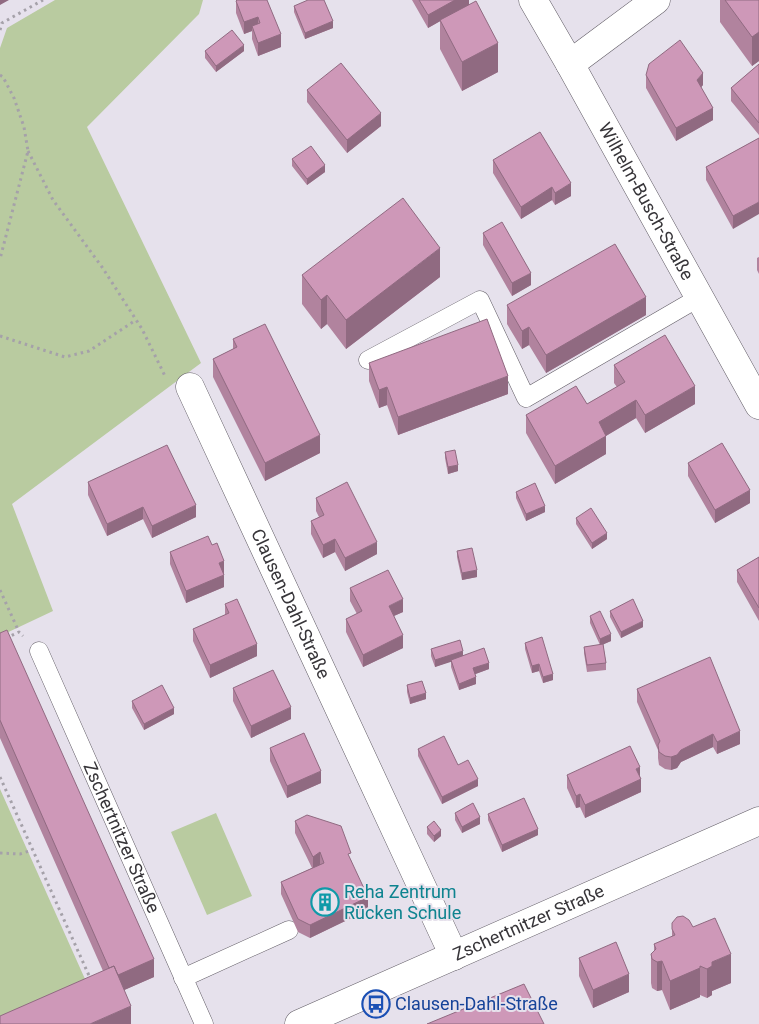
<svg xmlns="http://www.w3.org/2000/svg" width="759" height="1024" font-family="Roboto,sans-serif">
<rect width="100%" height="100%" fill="#e6e1ec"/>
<path fill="#b9cba0" d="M55,0H203L199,14L87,127L201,363L12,504L53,611L0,636V48L7,28Z
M0,789L89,988L8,1024H0Z
M216,813L252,896L207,915L171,832Z"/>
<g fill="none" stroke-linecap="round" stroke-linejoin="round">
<g stroke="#615c65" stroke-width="19">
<g id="service">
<path d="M368,360L480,300L526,398L700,297"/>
<path id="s1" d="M39,651L204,1024"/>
<path d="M183,978L289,930"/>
</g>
</g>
<g stroke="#615c65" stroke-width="29">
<g id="minor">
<path id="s2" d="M533,0L570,64L759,405"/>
<path d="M570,64L656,0"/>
<path id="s3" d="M190,387L454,956"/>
<path id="s4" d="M299,1024L759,821"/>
</g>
</g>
<path stroke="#a5a1a9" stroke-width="3" stroke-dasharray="2.5 4" stroke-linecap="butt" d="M0,30L2,23L43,0
M0,75L3,77L14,98L24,127L28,151L0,259
M28,151L53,200L102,267L142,329L165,376
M0,336L65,357L89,351L136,320
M0,590L19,632
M0,641L19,632L23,636
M0,777L91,980
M0,853L20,854L32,850"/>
<use href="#service" stroke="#fff" stroke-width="18"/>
<use href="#minor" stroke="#fff" stroke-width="28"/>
</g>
<path fill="#b1839e" d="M267,0L281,47L258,56L252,39V31L244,34L236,13V1Z
M412,0H469V5L498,72L462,91L440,49V21L428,28Z
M720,0H759V61L752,66L720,22Z
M294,6L333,28L305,39L294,12Z
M205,51H244L216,72L205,58Z
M759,64V135L731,101V88Z
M646,75L703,85L701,87L713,120L676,141L646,88Z
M307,90L381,126L347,153L307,102Z
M759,138L733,229L706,180V167Z
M292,159L325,172L307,185L292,166Z
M493,160L571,196L555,205L552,200L521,219L493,173Z
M483,233L531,285L512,296L483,245Z
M759,257V274L757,270V258Z
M302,275L440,277L346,349L327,324L321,329L302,304Z
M507,305L646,315L546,373L529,345L522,349L507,324Z
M233,339L320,453L265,481L213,377V359L233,349Z
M369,363L508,394L398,435L387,405L379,408L369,381Z
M614,365L695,404L645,433L636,418L606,436V454L555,484L526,433V415L587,404L617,387L614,383Z
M445,452L458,471L448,474L445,458Z
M688,463L750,503L715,523L688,476Z
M88,482L196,517L152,538L143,519L107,536L88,495Z
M516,492L545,512L526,521L516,498Z
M316,498L377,554L345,571L335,552L323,558L311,534V521L319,517L316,511Z
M576,518L607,539L592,549L576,524Z
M457,551L477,577L462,580L457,557Z
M170,552L224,574H223L224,587L186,603L170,564Z
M759,557V621L737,582V570Z
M350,588L403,612L394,616L403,648L363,667L346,632V619L357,614L350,601Z
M225,604L257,656L210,678L193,641V629L225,615Z
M610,611L643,627L621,638L610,617Z
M590,616L611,641L603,644L606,663V670L587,672L584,653V647L600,645L590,623Z
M0,633L154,977L124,990L131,1024L103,971L0,738Z
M525,643L553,680L543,683L539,671L532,673L525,649Z
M431,649L463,656L489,669L475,674L476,684L459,690L451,667V661L435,667L431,656Z
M407,685L426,699L410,704L407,692Z
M233,688L291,719L251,738L233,701Z
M637,689L740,744L717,754L713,747L681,762L677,768L671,770L665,769L659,765L658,758V750L637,702Z
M132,701L174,714L144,730L132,708Z
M270,748L321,783L287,798L270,761Z
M418,749L458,765L478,786L442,804L418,756Z
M567,775L640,777L641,792L585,818L580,807L576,808L567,788Z
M455,813L480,824L462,833L455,820Z
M488,814L538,835L502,852L488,820Z
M295,821L351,860L368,910L310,938L298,932L281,894V882L312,868L295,833Z
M427,827L441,836L434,842L427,834Z
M672,923L693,927L731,983L712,991V995L707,998L700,995V997L670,1010L662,990L657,991L652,988L651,983V954L654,951V944L672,937Z
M579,958L629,992L593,1008L579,976Z"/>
<path fill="#906a81" d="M0,0H9L0,5Z
M455,0H469V5L428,28V15Z
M258,17V29L252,26V31L244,34V22Z
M333,21V28L305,39V33Z
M759,32V61L752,66V37Z
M281,34V47L258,56V43Z
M498,43V72L462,91V62Z
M244,45V51L216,72V66Z
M703,73V85L697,92V80Z
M713,108V120L676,141V128Z
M381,113V126L347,153V140Z
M325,165V172L307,185V179Z
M571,183V196L555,205V193Z
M552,187V200L521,219V207Z
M759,202V214L733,229V216Z
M440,248V277L346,349V320Z
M531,273V285L512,296V283Z
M327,295V324L321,329V300Z
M646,297V315L546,373V355Z
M529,327V345L522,349V331Z
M508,376V394L398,435V417Z
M695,386V404L645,433V415Z
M387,387V405L379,408V390Z
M636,400V418L599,440V422Z
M320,435V453L265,481V463Z
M606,436V454L555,484V466Z
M458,465V471L448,474V467Z
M750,490V503L715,523V510Z
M196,505V517L152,538V526Z
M545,506V512L526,521V514Z
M143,507V519L107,536V524Z
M607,533V539L592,549V543Z
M335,539V552L323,558V545Z
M377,542V554L345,571V558Z
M224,561V574L219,576V563Z
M477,570V577L462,580V573Z
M224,575V587L186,603V591Z
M403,599V612L389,618V606Z
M643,621V627L621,638V632Z
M611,634V641L600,646V639Z
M403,635V648L363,667V655Z
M257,644V656L210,678V665Z
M463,651V658L435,667V660Z
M489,663V669L473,675V668Z
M539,664V671L532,673V666Z
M553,674V680L543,683V677Z
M476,677V684L459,690V684Z
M426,693V699L410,704V698Z
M291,707V719L251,738V726Z
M174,708V714L144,730V724Z
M740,731V744L717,754V742Z
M713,734V747L681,762L677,768L671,770V757L681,750Z
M640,767V779L636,769Z
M321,771V783L287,798V786Z
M478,779V786L442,804V797Z
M641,779V792L585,818V805Z
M580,794V807L576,808V796Z
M480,817V824L462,833V827Z
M538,829V835L502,852V845Z
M441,830V836L434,842V836Z
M320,852V865L313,870V857Z
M368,897V910L310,938V925Z
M731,954V983L712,991V995L707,998V969L712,962Z
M154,959V977L113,995V977Z
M662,961V990L657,991V962Z
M700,966V997L670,1010V981Z
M629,974V992L593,1008V990Z
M131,1006V1024H90Z"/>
<path fill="#ce98b8" stroke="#906a81" d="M237,0H267L281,34L258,43L252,26L260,23L258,17L244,22L236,1Z
M308,0H324L333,21L305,33L294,6Z
M419,0H455L428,15Z
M725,0H759V32L752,37Z
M476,1L498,43L462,62L440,20Z
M232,30L244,45L216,66L205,51Z
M680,40L703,73L697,80L713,108L676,128L646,75L649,64Z
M341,63L381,113L347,140L307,90Z
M759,64V123L731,88Z
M540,132L571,183L555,193L552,187L521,207L493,160Z
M759,138V202L733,216L706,167Z
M311,146L325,165L307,179L292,159Z
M403,198L440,248L346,320L327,295L321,300L302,275Z
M502,222L531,273L512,283L483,233Z
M615,244L646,297L546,355L529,327L522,331L507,305Z
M487,319L508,376L398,417L387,387L379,390L369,363Z
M265,324L320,435L265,463L213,359L237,347L233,339Z
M665,335L695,386L645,415L636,400L599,422L606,436L555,466L526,415L576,386L587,404L625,382L614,365Z
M722,443L750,490L715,510L688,463Z
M167,445L196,505L152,526L143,507L107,524L88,482Z
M455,450L458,465L448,467L445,452Z
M347,482L377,542L345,558L335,539L323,545L311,521L324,515L316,498Z
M535,483L545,506L526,514L516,492Z
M591,508L607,533L592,543L576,518Z
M208,536L212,545L217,543L224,561L219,563L224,575L186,591L170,552Z
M472,548L477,570L462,573L457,551Z
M759,557V608L737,570Z
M388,570L403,599L389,606L403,635L363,655L346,619L362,611L350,588Z
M237,599L257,644L210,665L193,629L229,613L225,604Z
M633,599L643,621L621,632L610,611Z
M600,611L611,634L600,639L590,616Z
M7,630L154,959L118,975L114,966L109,968L0,720V633Z
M542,637L553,674L543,677L539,664L532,666L525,643Z
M460,640L463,651L435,660L431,649Z
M603,644L606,663L587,665L584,647Z
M484,648L489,663L473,668L476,677L459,684L451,660Z
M710,657L740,731L717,742L713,734L681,750L677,755L671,757L665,756L659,752L658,745L660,741L637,689Z
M273,670L291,707L251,726L233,688Z
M422,681L426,693L410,698L407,685Z
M162,685L174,708L144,724L132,701Z
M304,733L321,771L287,786L270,748Z
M444,736L458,765L468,760L478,779L442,797L418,749Z
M630,746L640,767L636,769L641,779L585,805L580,794L576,796L567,775Z
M524,798L538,829L502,845L488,814Z
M473,803L480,817L462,827L455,813Z
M307,815L341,826L351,853L348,854L368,897L310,925L298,919L281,882L324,863L320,852L313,857L295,821Z
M434,821L441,830L434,836L427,827Z
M683,916L689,920L693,927L715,918L731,954L712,962V966L707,969L700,966V968L670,981L662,961L657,962L652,959L651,954L656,949L654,944L675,935L672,929V923L677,917Z
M616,942L629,974L593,990L579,958Z
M114,966L131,1006L90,1024H0V1016Z
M524,984L544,1024H427Z"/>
<defs>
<g id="building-ring" transform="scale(1.4375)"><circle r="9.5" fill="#e6e1ec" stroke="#0f9aa8" stroke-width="1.5"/><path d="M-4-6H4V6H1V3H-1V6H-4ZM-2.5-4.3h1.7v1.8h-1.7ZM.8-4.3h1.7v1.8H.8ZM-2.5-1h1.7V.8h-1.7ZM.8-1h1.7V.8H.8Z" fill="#0f9aa8"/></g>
<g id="bus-ring" transform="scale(1.4375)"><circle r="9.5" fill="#e6e1ec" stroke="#1a4fb4" stroke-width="1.5"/><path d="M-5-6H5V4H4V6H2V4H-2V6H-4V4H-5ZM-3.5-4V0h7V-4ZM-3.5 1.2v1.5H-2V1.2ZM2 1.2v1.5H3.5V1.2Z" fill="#1a4fb4"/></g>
</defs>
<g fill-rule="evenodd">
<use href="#building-ring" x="325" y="902"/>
<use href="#bus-ring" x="376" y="1004"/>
</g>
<g text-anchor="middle" stroke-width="4" stroke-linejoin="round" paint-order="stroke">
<g font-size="18" fill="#373539" stroke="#e6e1ec">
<text dy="6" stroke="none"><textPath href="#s2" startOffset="231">Wilhelm-Busch-Straße</textPath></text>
<text dy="6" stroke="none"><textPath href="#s3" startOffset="239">Clausen-Dahl-Straße</textPath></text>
<text dy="6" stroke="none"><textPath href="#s1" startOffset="204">Zschertnitzer Straße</textPath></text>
<text dy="6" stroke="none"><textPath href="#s4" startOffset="251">Zschertnitzer Straße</textPath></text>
</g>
<g font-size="18" fill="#0d838f" stroke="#e6e1ec" text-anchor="start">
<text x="344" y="898">Reha Zentrum<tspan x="344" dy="21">Rücken Schule</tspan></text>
</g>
<g font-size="18" fill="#164399" stroke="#e6e1ec" text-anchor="start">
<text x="395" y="1010">Clausen-Dahl-Straße</text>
</g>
</g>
</svg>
